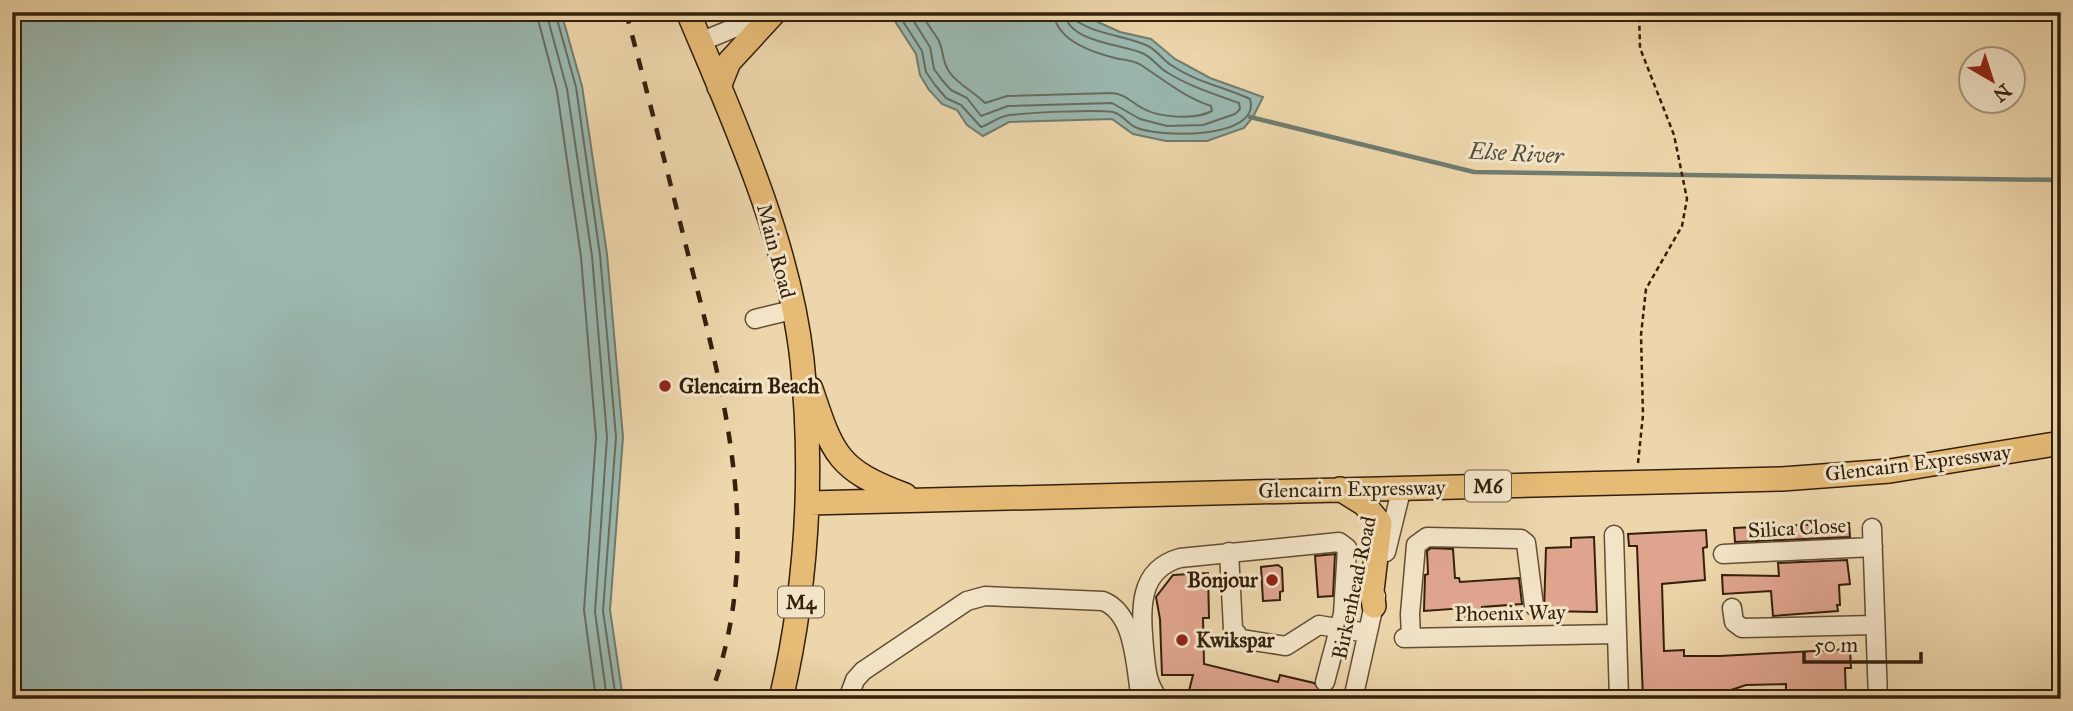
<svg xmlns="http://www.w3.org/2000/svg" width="2073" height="711" font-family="'IM FELL Great Primer',serif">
<rect width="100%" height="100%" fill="#edd6ab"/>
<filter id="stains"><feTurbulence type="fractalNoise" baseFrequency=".00286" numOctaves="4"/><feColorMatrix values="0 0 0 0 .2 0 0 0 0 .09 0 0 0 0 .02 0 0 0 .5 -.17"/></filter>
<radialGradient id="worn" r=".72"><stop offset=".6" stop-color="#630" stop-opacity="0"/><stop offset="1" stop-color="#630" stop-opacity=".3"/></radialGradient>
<path fill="#9ab8b0" stroke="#717b6e" stroke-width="2" d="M12,12H561L582,86L607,254L623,437L610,610L623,699H12Z
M889,12H1076L1120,32L1151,39L1175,59L1210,78L1263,97L1253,117L1244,128L1207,141H1166L1133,134L1112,119L1009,122L983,136L967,125L957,110L942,104L929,90L920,75L916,54Z"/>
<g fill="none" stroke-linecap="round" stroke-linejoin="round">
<path stroke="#676c5e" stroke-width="2" d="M536,12L557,91L581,257L596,437L584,610L596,699
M546,12L567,89L592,256L607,437L595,612L607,699
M555,12L576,87L600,255L616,437L603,611L616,699
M897,12L922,51L926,72L935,85L946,98L961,105L981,127C990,124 999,116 1010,115C1028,113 1097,109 1113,112C1122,114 1127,123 1135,127C1157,138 1262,140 1250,99C1224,87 1196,82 1171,65C1163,60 1156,49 1146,45C1123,35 1097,35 1075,20L1074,12
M908,12L930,47L934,69L942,80L951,90L967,98L981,116L1008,106L1112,103L1140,119L1167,126L1203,125L1235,114L1240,109L1239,103C1214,94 1191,87 1168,73C1159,68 1152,57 1142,53C1121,44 1066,42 1065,12
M920,12C926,22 933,31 939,41C944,52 942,63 950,73C959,85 973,91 985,103L1007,96L1112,93C1125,94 1131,102 1142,108C1159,118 1195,120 1212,111L1211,106C1184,97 1164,80 1141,65C1134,60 1123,60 1115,58C1091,52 1055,40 1054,12"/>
<path stroke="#717b6e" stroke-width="4.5" d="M1250,117L1474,172L2061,180"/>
</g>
<path fill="#e0a58f" stroke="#34200c" stroke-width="2" d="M1849,523L1850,537L1735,542L1734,528Z
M1706,530L1707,547L1703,548L1705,580L1662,584L1664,651L1684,650V656H1720L1850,649L1851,668H1845L1846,699H1786V684L1746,685L1728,691V699H1714L1713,693L1684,694L1683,699H1643L1637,546H1629L1628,534Z
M1594,537L1597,612L1544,611L1546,548L1571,547V538Z
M1431,548L1453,549L1455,578H1459L1460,582L1519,578L1522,604L1482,607V621L1466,622L1465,608L1424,611L1425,575L1428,574L1427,551Z
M1335,554L1333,596L1318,597L1315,556Z
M1847,560L1850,584L1839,585L1840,605H1837L1838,611L1773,616L1771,591L1723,594L1722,575L1779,576L1778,563Z
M1278,565L1282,568L1283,591L1280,592V600L1263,601L1261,567Z
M1208,573L1209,618H1203L1204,664L1278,682L1280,675L1314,683L1322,693L1321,699H1187L1193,675H1162L1160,619L1156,597L1173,575Z"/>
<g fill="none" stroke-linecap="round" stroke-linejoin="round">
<g stroke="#624e34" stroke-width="21">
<path id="minor" d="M700,42L768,14
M755,319L792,310
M1872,528L1878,699
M1614,535L1619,699
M1229,552L1233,629L1241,639L1286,646L1319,625L1367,633
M1386,552L1402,487
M1723,554L1873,547
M1732,608L1734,622L1742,628L1875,625
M1404,638L1617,634
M1411,638L1410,614L1416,545L1427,537L1521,539L1526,543L1534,606
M848,699L855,680L863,671L967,601L985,596L1103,601C1136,614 1135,667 1141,699
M1159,699C1146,684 1146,666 1144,648C1141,611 1137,570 1180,558L1339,542L1347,548L1343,614L1325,682
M1353,699L1376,596"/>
</g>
<g stroke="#34200c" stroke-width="26">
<path id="major" d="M688,12C734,121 789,242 802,360C814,475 807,587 781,699
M719,87L729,62L775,12
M811,389C833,455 838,470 905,495
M1340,489L1364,504L1380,523L1372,591L1374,606
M809,503L1782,479L1890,471L2061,443"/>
</g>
<path stroke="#34200c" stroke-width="2.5" stroke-dasharray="5 3.5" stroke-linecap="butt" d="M1638,463L1643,415L1641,335L1646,289L1682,226L1687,199L1674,135L1640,48L1639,12"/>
<use href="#minor" stroke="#f3e4c8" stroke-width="18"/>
<use href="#major" stroke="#e6bb76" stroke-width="23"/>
<path stroke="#34200c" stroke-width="4.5" stroke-dasharray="12 12" stroke-linecap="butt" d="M626,12C647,91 667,170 687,250C725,396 767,551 709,699"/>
</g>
<g fill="#8f2418" stroke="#f3e4c8" stroke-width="2.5">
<circle cx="665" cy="386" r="7"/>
<circle cx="1272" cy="580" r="7"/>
<circle cx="1182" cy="640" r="7"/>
</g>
<g text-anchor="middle" stroke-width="6" stroke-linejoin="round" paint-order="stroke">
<g fill="#f3e4c8" stroke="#6d5b44" stroke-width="2">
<rect x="1465" y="470.5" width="46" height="31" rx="5"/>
<rect x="778" y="586.5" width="46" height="31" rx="5"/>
</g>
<g font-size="19" font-weight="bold" fill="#34200c">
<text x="1488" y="493">M6</text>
<text x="801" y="609">M4</text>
</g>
<g font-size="21" fill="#34200c" stroke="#f3e4c8">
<text transform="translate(776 251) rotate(75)" y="7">Main Road</text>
<text transform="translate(1918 463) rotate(-7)" y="7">Glencairn Expressway</text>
<text transform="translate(1352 489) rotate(-1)" y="7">Glencairn Expressway</text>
<text transform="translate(1797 528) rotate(-3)" y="7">Silica Close</text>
<text transform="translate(1354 588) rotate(-78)" y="7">Birkenhead Road</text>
<text transform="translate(1510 613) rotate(-1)" y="7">Phoenix Way</text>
</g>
<g font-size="21" font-weight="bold" fill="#34200c" stroke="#f3e4c8" text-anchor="start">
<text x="679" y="393">Glencairn Beach</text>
<text x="1258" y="587" text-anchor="end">Bonjour</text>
<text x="1196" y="647">Kwikspar</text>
</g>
<g font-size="23" font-style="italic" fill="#534e3d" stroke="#f3e4c8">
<text transform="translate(1516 153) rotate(3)" y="8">Else River</text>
</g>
</g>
<rect width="2073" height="711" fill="none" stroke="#edd6ab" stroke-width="42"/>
<rect x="14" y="14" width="2045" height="683" fill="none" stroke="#34200c" stroke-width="3.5"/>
<rect x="21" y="21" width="2031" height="669" fill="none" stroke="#34200c" stroke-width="2"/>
<g transform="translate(1992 80) rotate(141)"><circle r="33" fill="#f3e4c8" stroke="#a7967d" stroke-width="2"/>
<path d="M0-5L12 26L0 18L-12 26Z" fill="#8f2418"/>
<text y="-10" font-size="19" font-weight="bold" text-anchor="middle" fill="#34200c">N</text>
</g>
<path d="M1804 652v10h117v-10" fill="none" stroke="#34200c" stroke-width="3.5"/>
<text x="1814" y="652" font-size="21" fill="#34200c" stroke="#f3e4c8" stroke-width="5" paint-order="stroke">50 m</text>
<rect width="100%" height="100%" filter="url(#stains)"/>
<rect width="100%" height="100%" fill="url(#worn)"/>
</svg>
